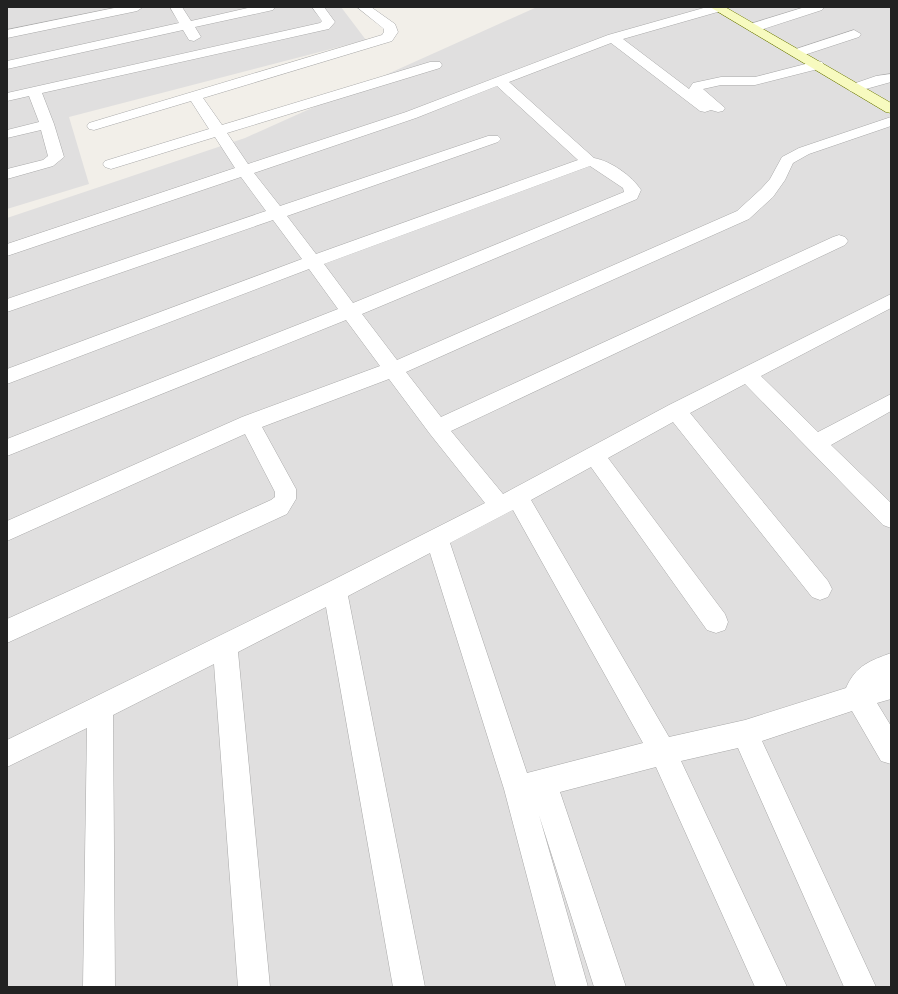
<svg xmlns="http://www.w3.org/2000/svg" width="898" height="994" font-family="'Exo 2',sans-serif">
<rect width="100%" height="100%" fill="#f2efe9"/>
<path fill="#e0dfdf" d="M7,7H341L366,40L69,117L89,184L7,209Z
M537,7H891V987H7V218L245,138Z"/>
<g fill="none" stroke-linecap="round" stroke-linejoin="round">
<g stroke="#a9a9a9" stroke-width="1">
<path id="street" d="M119,7H143L137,11L7,38V30Z
M170,7H182L191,21L252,7H275L273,10L195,27L201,37L194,41L189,40L183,30L7,69V61L179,23Z
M312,7H324L335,22L329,29L324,30L42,93L54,124L64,157L53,166L7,179V169L43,160L48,156L41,130L7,138V130L39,122L29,96L7,101V93L320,23L322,21Z
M357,7H371L395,24L398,32L392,41L203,98L222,125L430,62H440L442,65L440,68L227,133L248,164L406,112L608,35L707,7L723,8L721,11L623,39L689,89L693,83L721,77H755L817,61L822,62L824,65L822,68L755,85H721L703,89L725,108L723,111L718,112L711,110L705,112L700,111L611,43L509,82L594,158C611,161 632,176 641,190L637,199L362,314L397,360L737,211L761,189L770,179L782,157L799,148L891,117V126L809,154L793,163L785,180L773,197L749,219L406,372L441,417L833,237L839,235L845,237L848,241L845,245L451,431L503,494L669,405L891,294V308L761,376L818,432L891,394V411L831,445L891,503V528L883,525L745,384L690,413L828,581L832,589L828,597L820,600L812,597L673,422L608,458L725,614L728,622L725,630L716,633L707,630L591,467L531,500L669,737L745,720L846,688C856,665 870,661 891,653V699L877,703L891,726V764L881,761L852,711L762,741L876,987H844L738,748L681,761L787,987H755L656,767L560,792L626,987H594L539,815L588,987H556L504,789L430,553L348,596L425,987H393L326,607L238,652L270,987H238L214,664L113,715L115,987H83L87,728L7,767V740L327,583L485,503L430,434L389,379L262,427L296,489V499L287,514L7,643V619L271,500L275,497V492L245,434L7,541V521L242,417L380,366L346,320L7,456V439L338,309L309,269L7,384V369L302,259L273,220L7,312V299L266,211L241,177L7,256V244L235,168L215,137L111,169L105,167L103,164L105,161L209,129L191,101L94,130L89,129L87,126L89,123L382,35L384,32V29ZM497,86L578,160L316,254L287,216L498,142L501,139L498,136H488L280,206L254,173L416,118ZM590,166L623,188L624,192L353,303L324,264ZM513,510L643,743L527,773L450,543Z
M805,7H824L822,10L757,31L752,32L746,28L747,25Z
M854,30L861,34L859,37L798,57L793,56L791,53L793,50Z
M891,74V82L855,92L850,91L848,88L850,85L876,76Z"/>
</g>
<g stroke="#707d05" stroke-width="1">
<path id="secondary" d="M710,7H725L891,103V113L886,112Z"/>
</g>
<use href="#street" fill="#fff" fill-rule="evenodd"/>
<use href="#secondary" fill="#f7fabf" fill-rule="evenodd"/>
</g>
<rect width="898" height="994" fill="none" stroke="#222222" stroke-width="16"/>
</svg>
